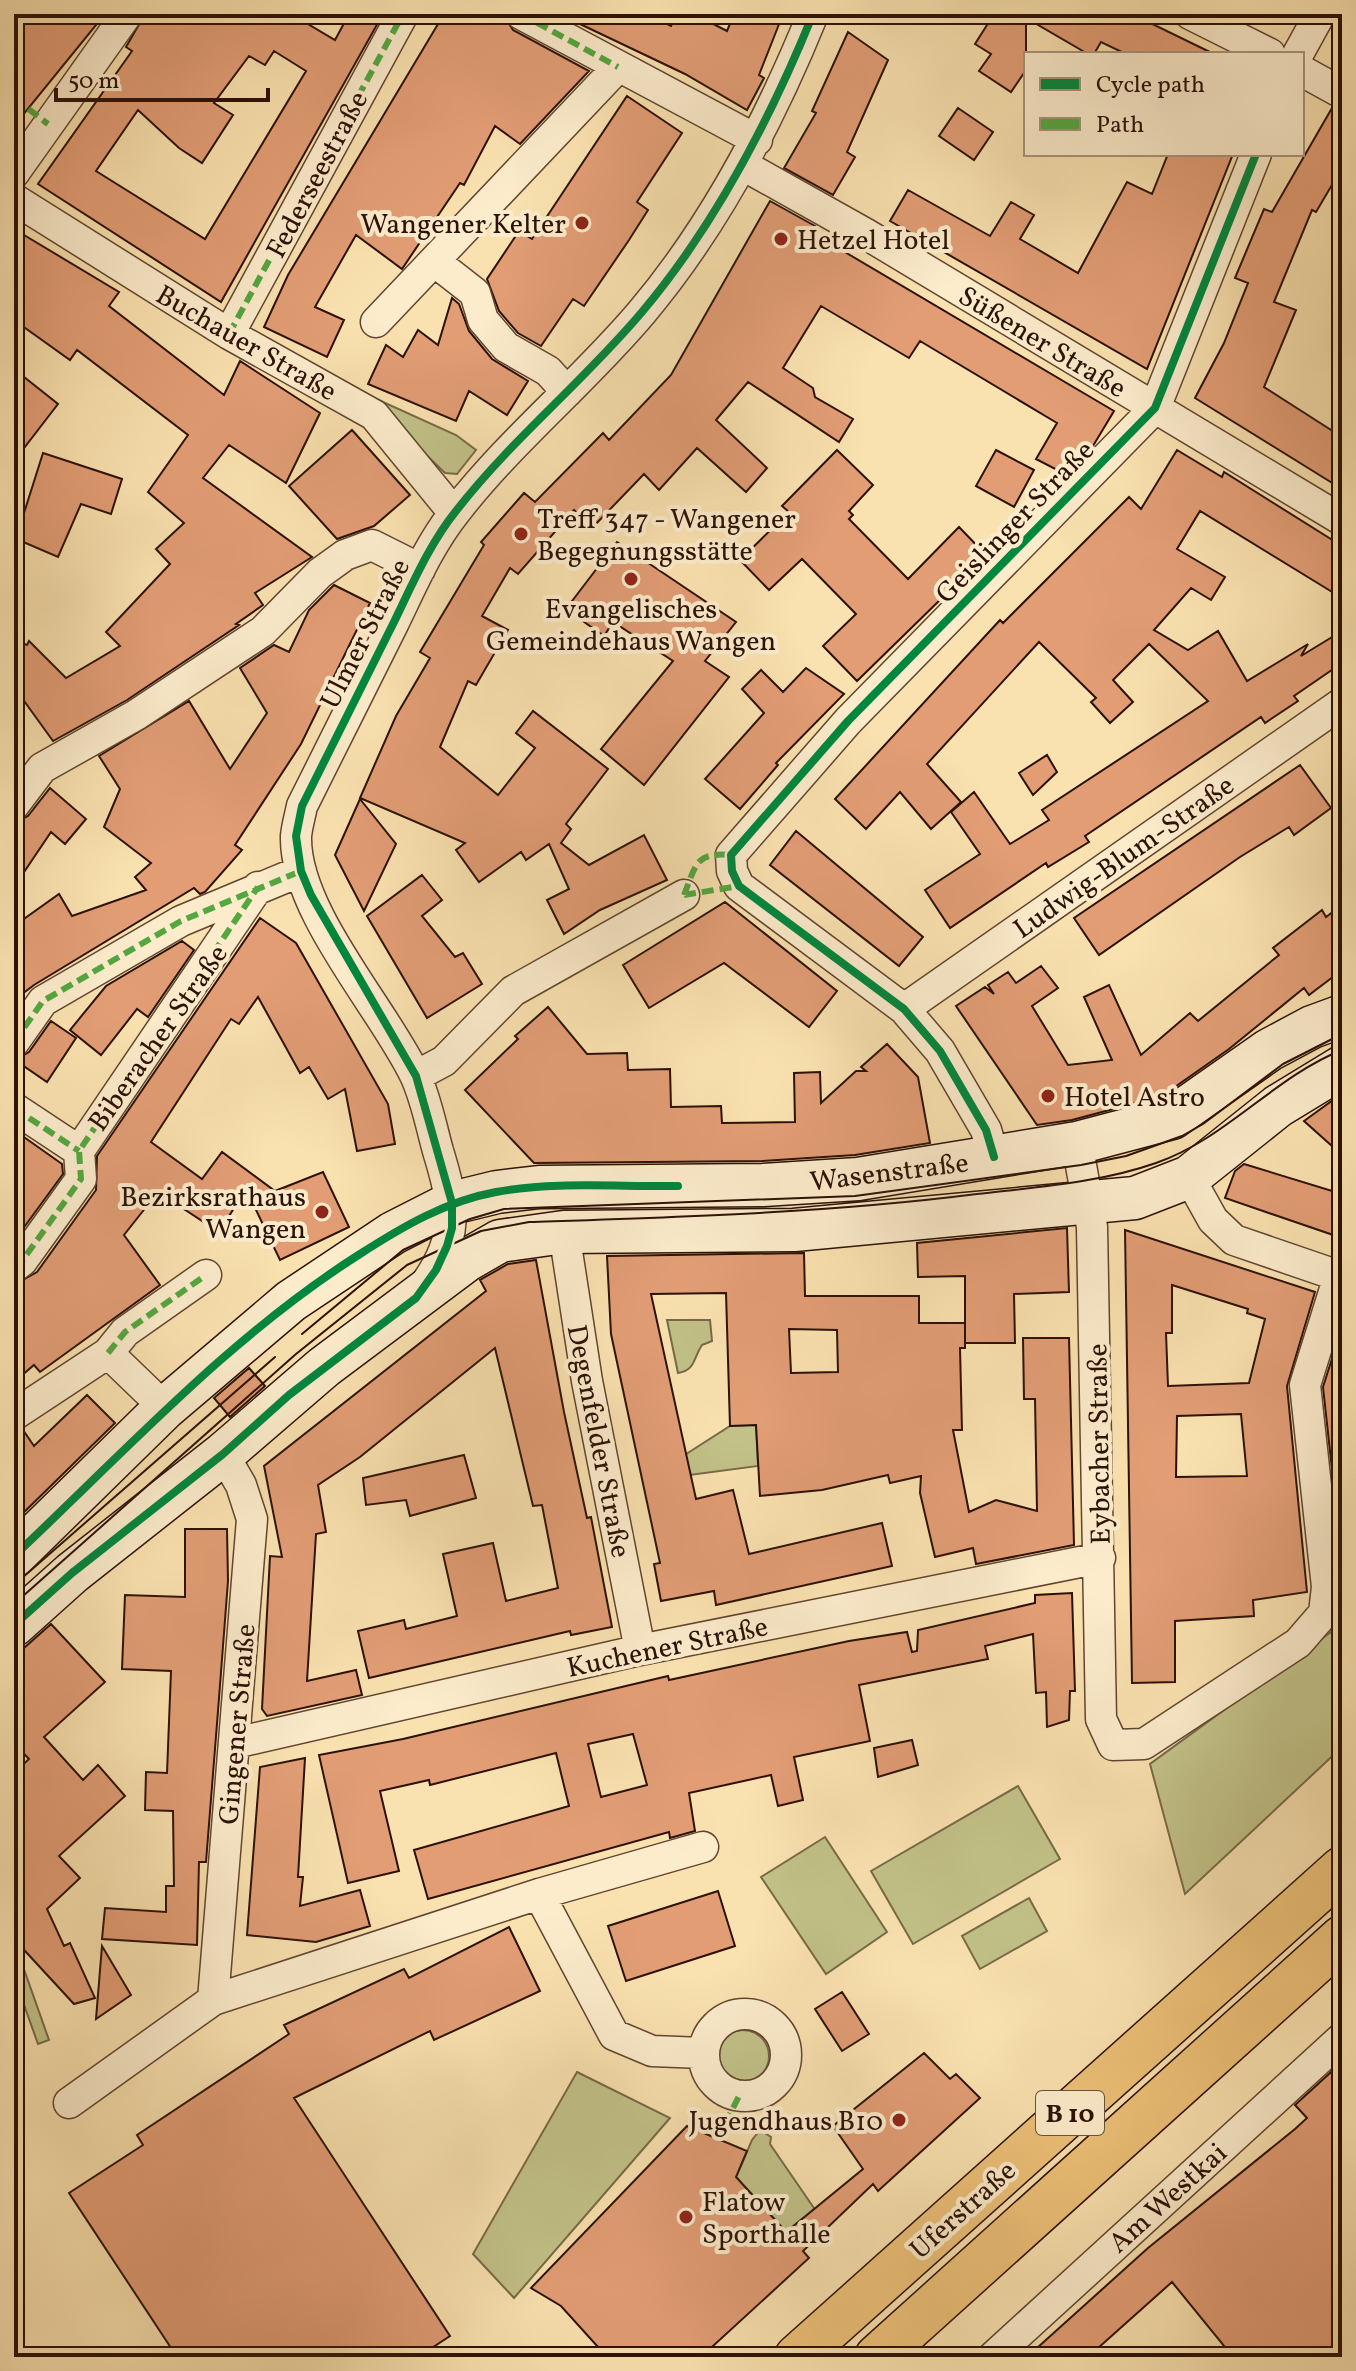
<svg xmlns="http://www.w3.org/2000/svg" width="1356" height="2371" font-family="Vollkorn,serif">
<rect width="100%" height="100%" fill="#fae2b0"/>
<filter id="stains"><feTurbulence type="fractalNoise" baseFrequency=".0025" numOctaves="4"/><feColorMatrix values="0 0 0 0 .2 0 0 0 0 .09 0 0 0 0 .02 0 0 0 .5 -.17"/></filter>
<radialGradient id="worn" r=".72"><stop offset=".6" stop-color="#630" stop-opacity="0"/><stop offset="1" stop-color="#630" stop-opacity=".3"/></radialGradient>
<path fill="#c2c288" stroke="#776a47" stroke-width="2" d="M361,392L456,435L476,450L457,474L445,473Z
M667,1320H710L712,1341L702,1345C693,1358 696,1370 678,1373Z
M756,1425L758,1466L644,1481L730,1426Z
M1342,1624V1747L1185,1894L1150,1764Z
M1018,1786L1060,1859L913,1944L871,1871Z
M825,1837L887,1932L826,1974L761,1877Z
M1029,1898L1047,1931L980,1969L962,1936Z
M14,1941L49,2040L38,2044L14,1977Z
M717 2056a26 26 0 1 1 52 0a26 26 0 1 1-52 0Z
M577,2072L670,2118L514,2298L473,2254Z
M760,2130L771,2137L770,2144L827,2227L802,2249L736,2177L752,2140Z"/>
<path fill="#e29d75" stroke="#2c1106" stroke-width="2" fill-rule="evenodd" d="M14,14H105L14,126Z
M145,14H291L335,40L349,14H383L221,302L38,184L132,51L126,47ZM274,51L306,71L205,239L96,171L138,110L179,148L202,163L233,115L214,103L249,56L265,65Z
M444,14H503L513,30L589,71L520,144L495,126L464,185L460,183L402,269L356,235L315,307L344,320L327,357L264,327L288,275Z
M559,14H647L671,26L677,14H694L727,31L734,14H783L759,75L764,78L747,110L685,74Z
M994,14H1132L1214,54H1126L1101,42L1094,54H1088L1026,18V70L1011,92L979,71L991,54L975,44Z
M848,32L888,60L847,152L855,157L833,195L784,168L816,113L812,111Z
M627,96L682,133L637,202L648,210L629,240L584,306L573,299L541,346L518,333L499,311L487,279L519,231L532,239Z
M958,108L993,132L974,160L939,136Z
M1332,108L1342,111V168L1316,212L1312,210L1274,302L1296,310L1264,387L1342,437V489L1195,398L1224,343L1248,283L1235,278L1264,209L1272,212Z
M1168,154H1233L1147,369L890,221L908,190L990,236L1011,202L1034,215L1020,239L1078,273L1127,182L1152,194Z
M770,201L815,226L811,232L1114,411L1093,446L1082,457L1073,452L1061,472L1036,459L1057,423L920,341L909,358L821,306L783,368L813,388L815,397L853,419L839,442L748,382L716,420L767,468L746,492L697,448L659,490L644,474L592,528L574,510L518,574L510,568L482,616L508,630L476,685L468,681L440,747L498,795L535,748L516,733L533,711L608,769L566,824L571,829L561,843L589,865L644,835L667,880L600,910L564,934L547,900L569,889L549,844L526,860L521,852L479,882L456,850L465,843L360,798L396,716L430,658L420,652L484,545L481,542L524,493L535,502L603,433L609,440L671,375Z
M14,229L119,292L109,306L224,395L240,361L320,413L286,483L229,445L203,478L312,557L255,593L263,605L236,624L239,625L127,700L53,741L14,687V640L27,645L29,641L66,678L120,646L106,632L170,564L156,549L184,523L148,492L188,435L77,350L70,360L14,320Z
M452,298L459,304L469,331L492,359L528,381L507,415L469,391L456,421L368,384L386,345L403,357L418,330L438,345Z
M14,369L58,404L14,461Z
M352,430L410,495L374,526L337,539L289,486Z
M837,450L873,485L849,511L853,515L849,519L908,579L959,527L986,555L857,681L823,646L856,614L802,559L769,590L740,560L789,512L782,506Z
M996,450L1034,470L1014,507L976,486Z
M1177,450L1222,477L1224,472L1342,546V598L1200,511L1177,549L1225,577L1211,600L1191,588L1154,630L1188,650L1218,631L1247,681L1308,644L1301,656L1342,631V663L1294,696L1298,701L1265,723L1261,717L1085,836L1089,842L1048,867L1046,863L950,928L925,890L980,854L951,812L974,792L1010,844L1049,820L1042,810L1208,701L1149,644L1113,680L1133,702L1110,723L1091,702L1096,698L1039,642L927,764L961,802L931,829L900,792L866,829L835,799L1000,620L1003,623L1129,497L1141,509Z
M43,453L122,479L111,514L81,504L58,557L14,538V509L24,513Z
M617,542L736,622L705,661L729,677L644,785L601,749L673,661L613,622L604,636L566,609Z
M334,585L370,603L301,744L235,845L242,850L205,892L200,894L194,888L34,985L17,998L21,1001L14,1011V926L59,894L72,916L146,890L135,877L151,863L104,827L120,789L99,756L189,701L230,769L267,713L240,668L274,645L289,652L309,610Z
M806,668L844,694L776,763L778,765L740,809L705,779L764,713L742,689L761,670L783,692Z
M1047,755L1057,772L1033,795L1019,773Z
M1300,765L1331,808L1294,835L1289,827L1240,857L1099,955L1074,918Z
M50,788L86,819L65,844L51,832L14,887V823L28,816Z
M360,799L396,844L364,911L335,855Z
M796,831L923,937L899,966L770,865Z
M422,875L442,900L422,916L455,957L463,953L482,984L427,1018L367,916Z
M725,902L837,991L809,1027L724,963L649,1008L623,965Z
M1342,905V970L1309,995L1304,988L1229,1049L1162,1096L1072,1120L1037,1125L956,1006L985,987L994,994L988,985L1008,972L1016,983L1041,966L1058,988L1032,1006L1068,1065L1112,1060L1084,997L1109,985L1141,1055L1190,1013L1198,1021L1279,955L1273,948L1322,910L1326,917Z
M260,918L296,943L388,1104L395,1144L357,1151L345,1089L328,1099L309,1067L300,1073L258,997L239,1024L231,1019L151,1142L202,1179L222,1152L275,1191L323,1172L349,1227L280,1260L246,1189L219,1232L158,1192L124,1235L160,1285L40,1372L34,1365L14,1382V1285L37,1272L96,1190L97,1156Z
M182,941L194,950L148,1017L137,1009L101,1055L70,1030L106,986Z
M548,1007L587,1054L627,1053L628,1070L670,1069L671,1107L721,1106L722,1123L795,1122L794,1073L820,1072L821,1103L856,1071H866L861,1067L887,1044L918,1077L930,1143L855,1155L762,1161L534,1163L465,1090L518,1039L515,1036Z
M51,1021L76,1038L47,1082L15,1060L29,1052Z
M1333,1100L1342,1108V1155L1304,1121Z
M14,1130L62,1164L63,1174L14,1241Z
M1244,1164L1342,1194V1238L1225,1198L1235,1171Z
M1067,1228L1069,1292L1014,1294L1015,1343H965V1276L918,1277L917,1243Z
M1125,1230L1315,1292L1287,1386L1307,1592L1253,1600L1254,1616L1175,1621V1682L1132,1683ZM1172,1285L1248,1309L1247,1313L1265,1319L1249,1383L1168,1386L1166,1333H1172ZM1241,1414L1247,1476L1176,1477L1177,1416Z
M804,1253L805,1296H919V1323H965V1348H960L962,1430H953L969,1512L996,1500L1037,1511L1035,1399H1024L1023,1338H1069L1074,1545L976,1564L973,1548L935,1557L920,1493L921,1476L890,1483L888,1475L822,1490L760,1496L756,1425L730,1426L726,1293L651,1294L696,1499L733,1490L749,1554L882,1523L892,1566L716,1605L714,1591L661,1601L654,1564L660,1563L611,1334L607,1256ZM789,1329L837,1330L838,1372L791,1373Z
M536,1260L564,1412L587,1518L591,1517L612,1627L571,1635L570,1631L369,1678L358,1631L404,1620L406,1629L457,1616L443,1554L493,1543L506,1601L558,1588L542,1505L533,1506L495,1348L360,1457L318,1485L326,1532L316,1534L307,1681L356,1670L362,1695L267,1716L262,1709L270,1556L282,1557L264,1466L486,1291L480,1280L508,1264Z
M1342,1327V1552H1341L1323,1387Z
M249,1368L265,1386L230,1417L214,1398Z
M87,1395L115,1423L14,1522V1433L23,1430L34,1446Z
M464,1455L476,1498L410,1516L406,1500L366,1505L363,1478Z
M185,1529H227L228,1581L218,1711L206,1862H199L197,1945L102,1939L105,1908L166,1912V1886H174L173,1811L145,1810L146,1772L167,1773L171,1671L122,1669L125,1595L185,1597Z
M1072,1593L1075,1691H1070L1069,1720L1047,1727L1046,1692L1036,1693L1033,1634L985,1646L988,1659L859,1685L870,1741L794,1757L803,1800L778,1806L771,1775L689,1793L695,1831L670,1838L669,1832L428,1899L414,1850L569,1806L556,1753L430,1785L429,1780L380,1791L399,1871L348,1883L319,1755L403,1739L668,1676L669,1680L849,1641L907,1632L912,1652L917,1651L918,1630L1035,1603V1595ZM633,1734L647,1785L601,1797L588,1744Z
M51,1624L105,1682L44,1737L83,1780L98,1765L125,1796L59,1856L80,1878L47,1909L64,1946L70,1943L95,1998L74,2004L14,1939V1773L29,1759L14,1743V1657Z
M912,1740L918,1765L878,1777L874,1748Z
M305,1758L298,1877H303L300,1906L360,1890L370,1926L316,1942L247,1935L260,1767Z
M718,1891L735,1946L626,1981L608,1926Z
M509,1927L540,1991L434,2040L430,2031L294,2098L450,2336L418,2357H177L69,2193L143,2145L137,2135L289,2034L284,2025L404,1969L409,1978Z
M102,1946L131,1995L96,2019Z
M842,1992L869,2034L842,2051L815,2009Z
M924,2053L950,2079L956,2074L980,2098L878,2191L873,2184L803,2251L809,2258L701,2357H607L561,2306L531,2288L687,2126L747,2151L736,2177L786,2232L863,2169L833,2126Z
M1342,2062V2357H1233L1172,2282L1088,2357H1027L1148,2248L1295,2129L1307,2118L1295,2105Z"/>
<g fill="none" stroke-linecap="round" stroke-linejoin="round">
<g stroke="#604530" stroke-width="33">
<path id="street" d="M521,14L757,140
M1190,14L1270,54
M1298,54L1320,14
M1302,71L1342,93
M743,165L866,234L1342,520
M14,173L127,14
M14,199L229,334L374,415L454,513
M434,261L475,293L483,320L506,347L548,371L567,392
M376,322L618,67
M229,334L403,14
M14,805L42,768L136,715L263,631L320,573L345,555L372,545L420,569
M904,1009L1342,703
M14,1042L43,1001L181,921L301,871
M416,1076L444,1061L513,991L684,895
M14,1108L79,1151
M1077,1143L1092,1227L1101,1719L1113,1745L1144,1744L1298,1643L1324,1613L1327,1587L1305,1385L1339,1276
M994,1157L986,1130L940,1051L904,1009L739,886L732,871L731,855L848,721L1155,408L1256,154
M1189,1177L1213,1220L1234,1240L1342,1277
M564,1232L587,1381L640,1650
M14,1267L22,1261L81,1179L79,1151L258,887
M426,1283C460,1236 454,1203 438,1151C431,1126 426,1098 415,1075C383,1008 294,911 296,836C297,826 300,816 302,806C333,745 363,683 394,622C412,585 430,543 456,511C512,439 583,382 642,312C716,224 770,120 813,14
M108,1353L125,1332L206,1275
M14,1415L108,1353L165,1408
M235,1743L640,1650L1100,1558
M539,1894L614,2035L652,2051L703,2053
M213,2000L539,1894L703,1847
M704 2055a41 41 0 1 1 82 0a41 41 0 1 1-82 0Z
M69,2103L213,2000L252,1519L241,1485L223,1454
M993,2357L1342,2038"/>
</g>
<g stroke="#2c1106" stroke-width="45">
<path id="secondary" d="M14,1556L165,1408L291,1301L393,1233L452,1203L497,1192L539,1187L763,1185L858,1179L1077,1143L1172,1118L1269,1050L1312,1027L1342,1016
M14,1625L72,1573L223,1454L324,1367L467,1260L500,1241L564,1232L794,1230L1135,1198L1189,1177L1278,1106L1342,1067"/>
</g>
<g stroke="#2c1106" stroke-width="47">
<path id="highway" d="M797,2357L1342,1869
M877,2357L1342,1938"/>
</g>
<use href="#street" stroke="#fceccc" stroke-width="30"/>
<use href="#secondary" stroke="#fceccc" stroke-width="42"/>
<use href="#highway" stroke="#edc178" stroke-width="44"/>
<path stroke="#2c1106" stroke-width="2" d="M302,1334L403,1250L470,1219L504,1209L855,1196L1081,1165L1126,1156L1182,1136L1203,1124L1283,1064L1342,1034
M14,1585L275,1357
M14,1604L296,1354L407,1265L481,1231L529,1222C680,1217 827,1213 977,1194C1037,1187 1099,1183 1156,1163C1226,1139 1274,1077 1342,1050"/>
<path stroke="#54a840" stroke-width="6" stroke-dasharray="12 6" stroke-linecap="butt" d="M521,14L618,67
M14,98L48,124
M229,334L403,14
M684,895C696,865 695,852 731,855
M684,895L739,886
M14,1042L43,1001L181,921L301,871
M14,1108L79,1151
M14,1267L22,1261L81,1179L79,1151L258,887
M108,1353L125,1332L206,1275
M14,1415L25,1407
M717,2140L739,2096"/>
<g stroke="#fceccc" stroke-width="13">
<path id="cycleway" d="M994,1157L986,1130L940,1051L904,1009L739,886L732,871L731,855L848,721L1155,408L1256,154
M14,1556C126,1451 229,1337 360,1254C402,1227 446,1201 496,1192C555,1181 618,1187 678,1186
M14,1625L72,1573L223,1454L289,1395L416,1298L436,1270L447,1246L452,1228V1203L416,1076L311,895L301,871L296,836L302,806C333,745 363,683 394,622C412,585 430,543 456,511C512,439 583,382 642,312C716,224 770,120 813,14"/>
</g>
<use href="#cycleway" stroke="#00873e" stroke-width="8"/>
</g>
<g fill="#8f2418" stroke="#fceccc" stroke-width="3">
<circle cx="582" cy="223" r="8"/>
<circle cx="781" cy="239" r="8"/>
<circle cx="521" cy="534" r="8"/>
<circle cx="631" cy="579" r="8"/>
<circle cx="1048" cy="1096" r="8"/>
<circle cx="322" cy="1212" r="8"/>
<circle cx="899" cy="2120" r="8"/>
<circle cx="686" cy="2217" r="8"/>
</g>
<g text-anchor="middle" stroke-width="8" stroke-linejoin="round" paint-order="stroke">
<rect fill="#fceccc" stroke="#6a5341" stroke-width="2" x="1036" y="2091" width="68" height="44" rx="6"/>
<g font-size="26" font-weight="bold" fill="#2c1106">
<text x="1070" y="2122">B 10</text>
</g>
<g font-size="28" fill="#2c1106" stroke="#fceccc">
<text transform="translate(316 174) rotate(-62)" y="10">Federseestraße</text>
<text transform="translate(1043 341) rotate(31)" y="10">Süßener Straße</text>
<text transform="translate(247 342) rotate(30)" y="10">Buchauer Straße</text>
<text transform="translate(1014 521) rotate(-46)" y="10">Geislinger Straße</text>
<text transform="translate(364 633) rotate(-63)" y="10">Ulmer Straße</text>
<text transform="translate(1123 856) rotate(-35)" y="10">Ludwig-Blum-Straße</text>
<text transform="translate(157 1037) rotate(-55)" y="10">Biberacher Straße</text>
<text transform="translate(889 1171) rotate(-7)" y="10">Wasenstraße</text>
<text transform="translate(600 1441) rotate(79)" y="10">Degenfelder Straße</text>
<text transform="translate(1098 1444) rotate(-91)" y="10">Eybacher Straße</text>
<text transform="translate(667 1646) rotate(-12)" y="10">Kuchener Straße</text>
<text transform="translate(236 1724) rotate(-85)" y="10">Gingener Straße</text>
<text transform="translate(1167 2197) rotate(-42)" y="10">Am Westkai</text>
<text transform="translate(962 2209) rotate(-42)" y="10">Uferstraße</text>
</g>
<g font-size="28" fill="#2c1106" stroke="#fceccc" text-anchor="start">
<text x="566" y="233" text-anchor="end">Wangener Kelter</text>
<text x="797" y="249">Hetzel Hotel</text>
<text x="537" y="528">Treff 347 - Wangener<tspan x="537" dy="32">Begegnungsstätte</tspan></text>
<text x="631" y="618" text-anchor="middle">Evangelisches<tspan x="631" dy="32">Gemeindehaus Wangen</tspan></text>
<text x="1064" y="1106">Hotel Astro</text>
<text x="306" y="1206" text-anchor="end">Bezirksrathaus<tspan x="306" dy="32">Wangen</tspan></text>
<text x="883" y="2130" text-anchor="end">Jugendhaus B10</text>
<text x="702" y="2211">Flatow<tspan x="702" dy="32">Sporthalle</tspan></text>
</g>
</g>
<rect width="1356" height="2371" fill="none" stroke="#fae2b0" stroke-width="48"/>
<rect x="16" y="16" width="1324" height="2339" fill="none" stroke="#2c1106" stroke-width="4"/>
<rect x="24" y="24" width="1308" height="2323" fill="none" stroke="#2c1106" stroke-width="2"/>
<rect x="1024" y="52" width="280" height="104" fill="#fceccc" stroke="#a9947d" stroke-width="2"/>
<rect x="1040" y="78" width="40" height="12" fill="#00873e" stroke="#a9947d" stroke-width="2"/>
<text x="1096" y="92" font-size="24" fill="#2c1106">Cycle path</text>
<rect x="1040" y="118" width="40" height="12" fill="#54a840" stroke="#a9947d" stroke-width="2"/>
<text x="1096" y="132" font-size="24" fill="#2c1106">Path</text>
<path d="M56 88v12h212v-12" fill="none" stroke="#2c1106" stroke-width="4"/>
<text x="68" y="88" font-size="24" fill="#2c1106" stroke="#fceccc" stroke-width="6" paint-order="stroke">50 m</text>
<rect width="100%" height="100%" filter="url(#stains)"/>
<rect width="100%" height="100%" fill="url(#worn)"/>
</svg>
